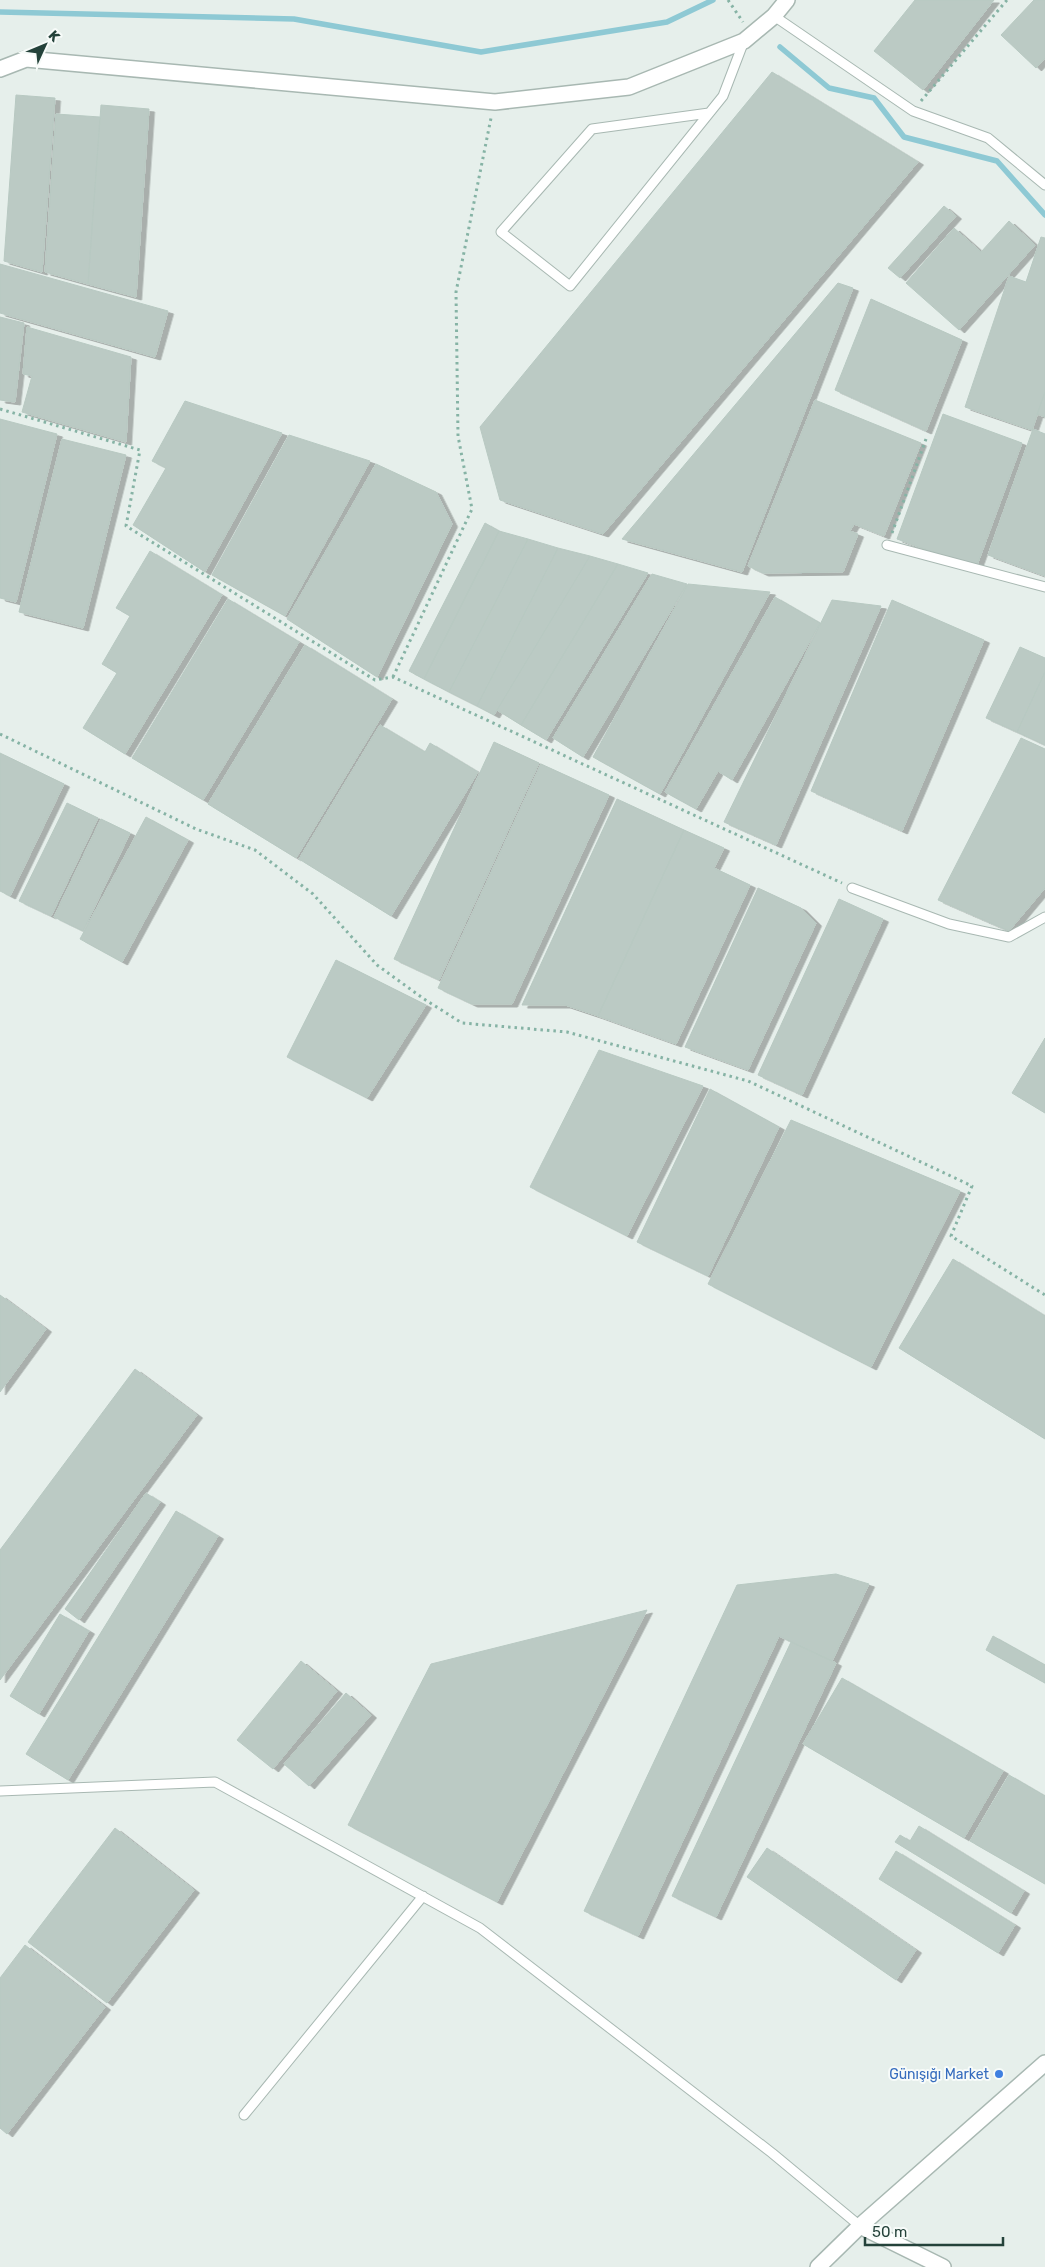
<svg xmlns="http://www.w3.org/2000/svg" width="1045" height="2267" font-family="Rubik,sans-serif">
<defs>
<filter id="shadow"><feDropShadow dx="5.5" dy="3" stdDeviation="0" flood-color="#0004"/></filter>
</defs>
<rect width="100%" height="100%" fill="#e6efeb"/>
<g fill="none" stroke-linecap="round" stroke-linejoin="round">
<path stroke="#8ec9d4" stroke-width="5.5" d="M0,12L294,19L481,52L667,22L713,0
M780,47L829,88L874,98L904,137L997,161L1045,215"/>
</g>
<path fill="#bbcac4" stroke="#b8c9c2" filter="url(#shadow)" d="M915,0H994L923,90L874,51Z
M1034,0H1045V58L1036,68L1001,35Z
M772,72L918,162L603,534L500,500L480,427Z
M16,95L55,98L42,272L4,261Z
M101,105L149,109L136,297L88,284Z
M56,114L100,117L88,284L45,272Z
M944,206L956,216L900,278L888,268Z
M1009,221L1035,245L959,330L906,283L954,228L981,252Z
M1041,237L1045,238V392L1032,430L965,407L1009,276L1026,282Z
M0,264L168,311L155,357L0,313Z
M838,283L853,288L742,572L622,539Z
M871,299L962,340L926,431L835,390Z
M0,317L24,323L15,402L0,400Z
M27,327L131,357L126,442L22,412L32,376L23,374Z
M1045,392V417L1037,414Z
M815,400L921,443L884,536L854,524L850,531L858,534L843,572L763,573L748,566Z
M185,401L282,433L205,572L133,525L166,468L152,461Z
M943,414L1022,443L976,568L897,539Z
M0,419L57,434L16,602L0,598Z
M1033,429L1045,434V576L988,555Z
M289,435L370,461L285,616L212,575Z
M62,439L126,455L83,628L19,612Z
M376,464L436,492L452,524L377,677L287,619Z
M485,523L499,531L424,679L409,671Z
M499,531L528,539L449,692L424,679Z
M528,539L558,548L477,706L449,692Z
M558,548L590,556L494,715L477,706Z
M150,551L222,595L125,754L83,728L117,673L102,664L130,616L116,608Z
M590,556L618,564L521,725L497,710Z
M618,564L648,573L546,740L521,725Z
M652,574L687,584L583,757L553,738Z
M688,584L770,592L660,794L593,757Z
M775,597L820,623L732,780L718,771L696,809L665,792Z
M228,599L299,642L203,800L132,758Z
M832,600L881,606L776,845L724,822Z
M892,600L984,640L902,831L811,791Z
M305,645L392,699L296,858L208,804Z
M1020,647L1045,658V672L1017,732L986,718Z
M1045,672V745L1017,732Z
M380,725L425,752L430,743L478,772L391,916L299,859Z
M1021,738L1045,749V888L1009,931L938,900Z
M494,742L539,763L439,980L394,959Z
M0,753L64,784L10,896L0,891Z
M541,764L609,795L512,1004H472L438,988Z
M617,799L684,830L598,1016L565,1005H522Z
M67,803L98,818L51,916L19,901Z
M146,817L188,840L122,962L80,939Z
M101,819L130,833L83,931L54,917Z
M684,830L724,848L714,868L750,885L676,1044L598,1016Z
M758,888L801,908L816,923L748,1070L685,1047Z
M839,899L883,919L802,1095L758,1075Z
M336,960L426,1005L367,1098L287,1057Z
M1045,1038V1113L1012,1093Z
M599,1050L703,1086L627,1236L530,1187Z
M710,1089L779,1127L708,1276L637,1242Z
M791,1120L960,1191L871,1367L708,1284Z
M953,1259L1045,1316V1439L899,1348Z
M0,1295L46,1329L0,1392Z
M135,1369L197,1415L0,1680V1550Z
M146,1493L160,1502L79,1620L65,1609Z
M176,1511L218,1536L68,1780L26,1754Z
M836,1574L869,1584L832,1661L779,1636L638,1936L584,1911L737,1585Z
M647,1610L497,1902L348,1825L431,1664Z
M60,1614L89,1631L39,1714L10,1696Z
M993,1636L1045,1665V1683L986,1650Z
M791,1642L836,1663L716,1917L672,1896Z
M301,1661L337,1691L273,1769L237,1740Z
M842,1678L1003,1771L964,1838L803,1744Z
M346,1693L371,1715L309,1786L284,1764Z
M1009,1775L1045,1796V1884L970,1841Z
M919,1826L1024,1891L1011,1913L895,1842L900,1835L910,1841Z
M115,1828L194,1890L107,2003L28,1942Z
M767,1848L916,1950L896,1980L747,1877Z
M896,1851L1015,1925L998,1953L879,1879Z
M25,1945L105,2007L7,2134L0,2128V1978Z"/>
<g fill="none" stroke-linecap="round" stroke-linejoin="round">
<g stroke="#a8b8b2" stroke-width="11">
<path id="service" d="M774,16L913,111L988,138L1045,185
M709,113L592,129L501,232L570,286L723,96L744,41
M887,545L1045,587
M852,888L949,924L1009,937L1045,917
M0,1791L215,1782L480,1928L772,2153L860,2226
M244,2115L423,1896"/>
</g>
<g stroke="#a8b8b2" stroke-width="18">
<path id="minor" d="M0,69L26,59L495,102L629,87L744,41L774,16L787,0
M860,2226L943,2267"/>
</g>
<g stroke="#a8b8b2" stroke-width="18">
<path id="tertiary" d="M818,2267L860,2226L1045,2063"/>
</g>
<path stroke="#86b3a5" stroke-width="3" stroke-dasharray="2.5 4" stroke-linecap="butt" d="M728,0L743,22
M921,101L1007,0
M0,409L140,450L126,526L375,680L393,677L842,883
M892,533L926,439
M393,677L472,509L458,436L456,292L491,118
M0,734L196,829L255,850L313,894L377,965L424,999L462,1023L567,1032L748,1081L972,1186L951,1236L1045,1295"/>
<use href="#service" stroke="#fff" stroke-width="9"/>
<use href="#minor" stroke="#fff" stroke-width="15"/>
<use href="#tertiary" stroke="#fff" stroke-width="15"/>
</g>
<circle fill="#3f7fe0" stroke="#f7fbf9" stroke-width="2" cx="999" cy="2074" r="5"/>
<g text-anchor="middle" stroke-width="4" stroke-linejoin="round" paint-order="stroke">
<g font-size="14" fill="#366cbe" stroke="#f7fbf9" text-anchor="end">
<text x="989" y="2079">Günışığı Market</text>
</g>
</g>
<g transform="translate(45 45) rotate(46)" stroke="#f7fbf9" stroke-width="4" paint-order="stroke">
<path d="M0-4L9 19L0 12L-9 19Z" fill="#24423a"/>
<text y="-8" font-size="14" font-weight="bold" text-anchor="middle" fill="#24423a">K</text>
</g>
<path d="M865 2237v8h138v-8" fill="none" stroke="#24423a" stroke-width="2.5"/>
<text x="872" y="2237" font-size="15" fill="#24423a" stroke="#f7fbf9" stroke-width="4" paint-order="stroke">50 m</text>
</svg>
